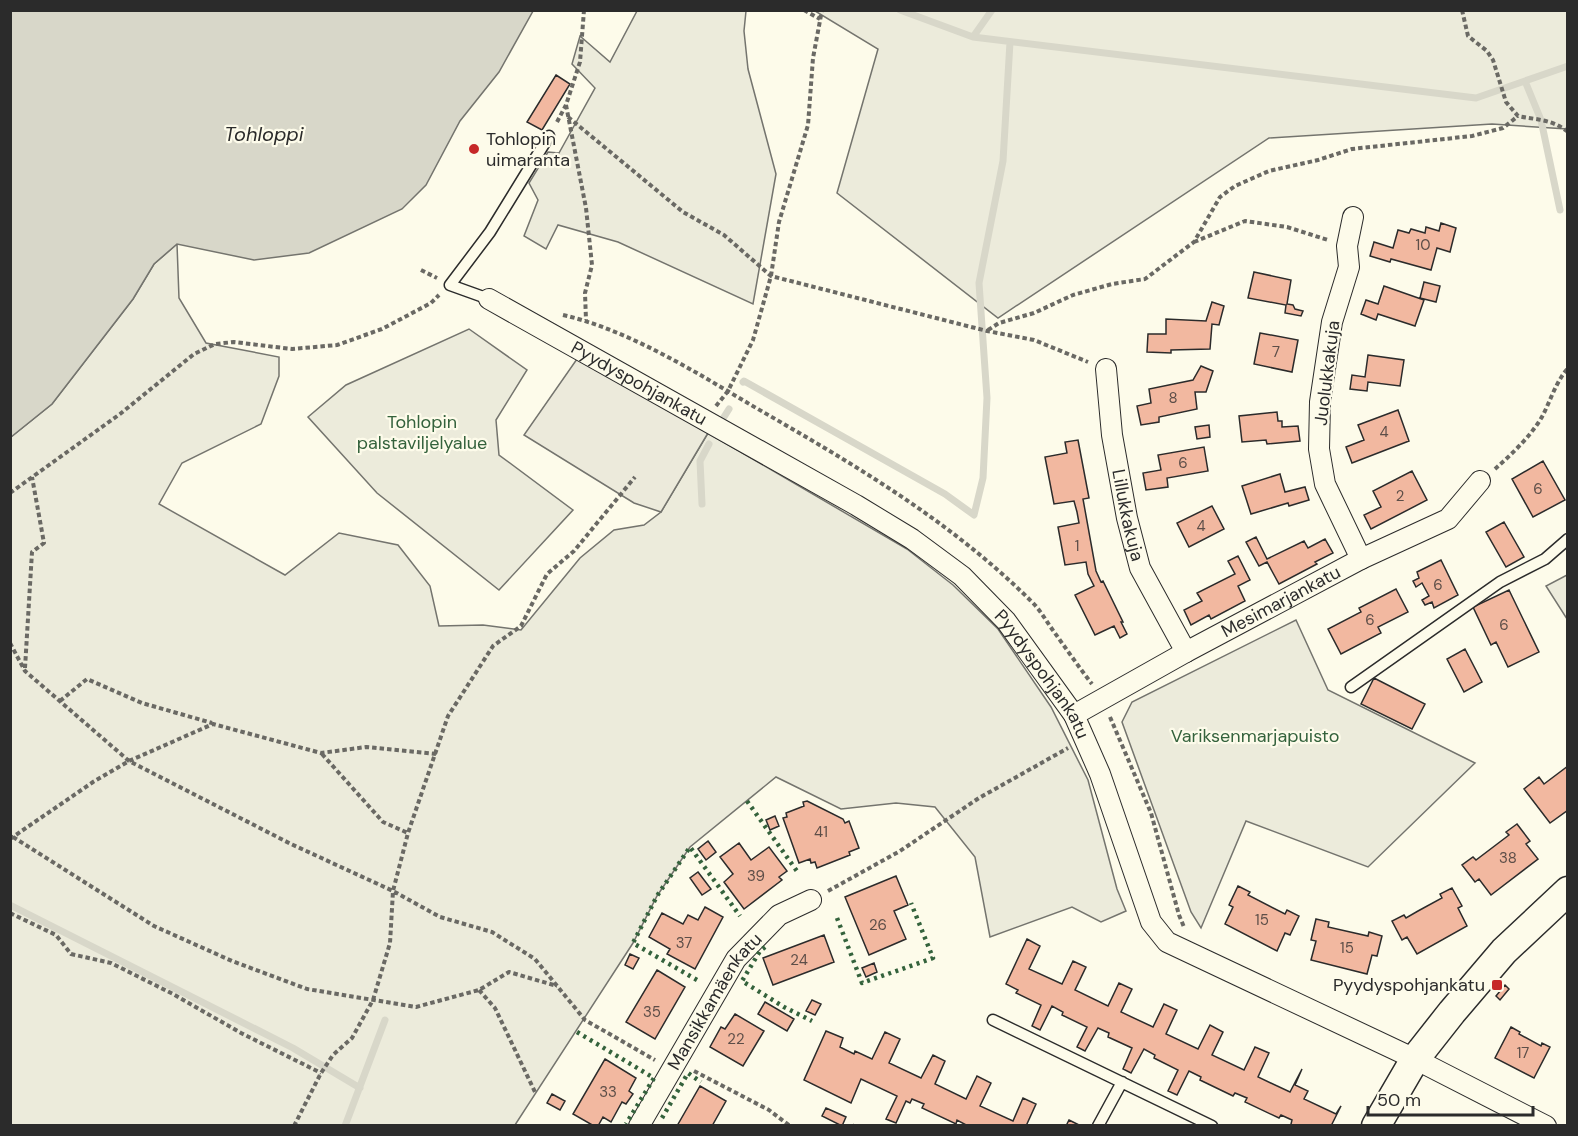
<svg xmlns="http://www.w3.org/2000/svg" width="1578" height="1136" font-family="'DM Sans',sans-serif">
<rect width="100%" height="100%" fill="#fdfbea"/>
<path fill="#ecebdb" stroke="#74746e" stroke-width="1.5" d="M637,11H746L744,31L748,69L776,174L753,304L618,242L558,225L546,249L524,236L538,200L529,183L548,152L559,153L595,88L572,64L580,36L610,62Z
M815,11H1567V188V129L1492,124L1269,138L998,318L837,193L878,49Z
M177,244L179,298L206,343L279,357V376L261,424L182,463L159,504L285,575L339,533L398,545L430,586L439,626L483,625L521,630L580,558L614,530L644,525L661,512L708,433L907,549L953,585L998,629L1051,707L1088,780L1117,889L1126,911L1101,922L1072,907L990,937L975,857L935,807L896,803L841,809L776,777L690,847L657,896L633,943L515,1125L11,1126V437L52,404L133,299L154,264Z
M469,329L527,370L496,420L499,455L573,510L499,590L377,493L308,417L346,385Z
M1567,575V619L1546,586Z
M1296,620L1328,690L1475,763L1368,867L1246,821L1201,928L1191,912L1122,722L1132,702Z"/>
<path fill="#eceadb" stroke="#74746e" stroke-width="1.5" d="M577,359L708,433L661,512L634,503L524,435Z"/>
<path fill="#d8d7c9" stroke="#74746e" stroke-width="1.5" d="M11,10H533V11L499,72L460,121L426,185L402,209L309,253L254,260L177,244L154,264L133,299L52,404L11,437Z"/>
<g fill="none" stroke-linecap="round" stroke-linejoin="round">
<path stroke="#d8d7c9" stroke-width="7" d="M900,10L973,37L1476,98L1568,66
M973,37L992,10
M1525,81L1541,120L1560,210
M743,382L744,381L945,494L974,515L983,478L987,398L979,283L1003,161L1010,42
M724,417L729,409
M702,504L700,461L709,444
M10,905L293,1048L360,1088
M345,1126L385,1020"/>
</g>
<path fill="#f2b8a0" stroke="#2b2b2b" stroke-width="1.5" d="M556,75L570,84L542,130L527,122Z
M1441,223L1456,228L1450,252L1437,248L1431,270L1391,259L1390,262L1370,256L1374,242L1393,248L1398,230L1409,233L1411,229L1425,233L1426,227L1439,231Z
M1254,272L1291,280L1287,304L1293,305L1295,309L1303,311L1301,316L1285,313L1286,305L1248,298Z
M1424,282L1440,286L1436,302L1420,298Z
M1384,286L1424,300L1415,326L1378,314L1376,320L1361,314L1366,300L1378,304Z
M1212,302L1224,306L1219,325L1212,324L1210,349L1171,350V353L1147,352L1148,334H1166V319L1206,321Z
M1260,333L1298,340L1292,372L1254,364Z
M1368,355L1404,360L1400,386L1368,382L1367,391L1350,389L1352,375L1365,377Z
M1201,366L1213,371L1206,392H1195L1197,409L1159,417V422L1141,425L1137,406L1151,403L1149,389L1193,380Z
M1398,410L1409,441L1352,463L1346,447L1364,440L1358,425Z
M1277,412L1278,421H1282V427L1298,426L1300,441L1267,444L1266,440L1242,442L1239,416Z
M1209,425L1210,437L1197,439L1195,427Z
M1078,440L1089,498L1083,499L1096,571L1101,582L1103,581L1123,622H1121L1127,634L1120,638L1114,626L1095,635L1075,595L1094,586L1088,574L1086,562L1065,565L1058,527L1079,523L1077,512L1074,501L1054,504L1045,457L1067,453L1065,442Z
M1204,447L1208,471L1167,478L1168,487L1146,490L1143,473L1161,470L1158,455Z
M1543,461L1565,500L1533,517L1512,479Z
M1412,471L1427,500L1371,529L1364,515L1381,507L1373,491Z
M1280,474L1285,492L1305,487L1309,500L1289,506L1288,503L1251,514L1242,486Z
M1212,506L1224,529L1189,547L1177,523Z
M1504,522L1524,557L1506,567L1486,532Z
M1256,537L1267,559L1304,541L1308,548L1325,539L1333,553L1315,562L1317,564L1279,584L1267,562L1259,566L1246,542Z
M1238,556L1250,580L1238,586L1245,601L1211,619L1209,615L1191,625L1184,610L1202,601L1197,593L1235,574L1228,561Z
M1441,560L1458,595L1434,608L1432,602L1425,605L1422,600L1429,596L1422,583L1416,587L1413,581L1419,578L1417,572Z
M1396,589L1408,612L1378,627L1381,633L1341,654L1328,629L1361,612L1359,608Z
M1509,590L1539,652L1508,667L1496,642L1491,645L1473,607Z
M1465,649L1482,682L1464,692L1447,659Z
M1374,678L1425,704L1412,729L1361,704Z
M1568,766V810L1550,823L1524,789L1539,777L1544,784Z
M807,801L843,819L845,823L849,821L859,848L849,852L850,855L817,868L815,862L811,863L810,859L799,863L783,818L787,817L786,813L804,806L803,802Z
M775,816L779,826L770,830L766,820Z
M1517,824L1530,841L1526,844L1538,859L1491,895L1479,879L1475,882L1462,865L1473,857L1476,860L1509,835L1506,832Z
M708,841L716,852L706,860L698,849Z
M739,843L751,860L769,847L787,871L779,877L782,880L744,909L724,882L733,874L720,857Z
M698,872L711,889L702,895L690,878Z
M896,876L908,905L894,911L906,939L869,955L845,897Z
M1238,886L1250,892L1248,895L1285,914L1287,910L1299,916L1290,935L1285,933L1277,951L1225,924L1233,907L1229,905Z
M1452,888L1462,906L1458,908L1467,926L1417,954L1407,937L1402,940L1392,921L1404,915L1406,918L1418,911L1442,898L1440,894Z
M705,907L723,917L695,969L667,954L670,949L649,937L662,913L683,924L688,915L698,920Z
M1316,919L1329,922L1328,927L1368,936L1369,932L1382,936L1377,956L1372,955L1367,974L1311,960L1316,941L1311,940Z
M824,935L834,962L773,985L763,958Z
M1027,939L1040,946L1029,969L1062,984L1073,961L1086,967L1075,990L1108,1006L1119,983L1132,989L1121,1012L1153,1027L1164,1004L1177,1010L1166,1034L1198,1049L1210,1025L1223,1032L1212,1055L1244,1070L1255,1047L1269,1053L1258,1077L1290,1092L1302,1069L1295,1085L1308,1091L1304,1099L1336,1114L1341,1106L1331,1126H1295L1291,1124L1292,1120L1281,1115L1279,1118L1245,1102L1247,1098L1235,1093L1233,1096L1200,1080L1201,1077L1189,1071L1177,1095L1168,1091L1178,1070L1154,1058L1155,1055L1144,1049L1131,1073L1123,1069L1132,1048L1108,1037L1109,1033L1098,1028L1085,1051L1077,1047L1087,1027L1062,1015L1063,1012L1052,1006L1040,1030L1032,1026L1041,1005L1016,993L1018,990L1006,984Z
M630,954L639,958L633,969L625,965Z
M874,963L877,972L866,977L862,968Z
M657,970L685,987L655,1039L626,1022Z
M1505,985L1509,989L1500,1000L1496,996Z
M812,1000L821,1004L815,1015L806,1011Z
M765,1002L794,1019L787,1031L758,1014Z
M735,1014L764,1031L743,1066L710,1047L721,1027L725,1029Z
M1511,1027L1520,1032L1519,1034L1541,1046L1542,1043L1550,1047L1534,1078L1495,1058Z
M826,1031L843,1038L840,1047L854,1054L855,1051L872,1059L885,1032L900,1039L889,1063L921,1078L933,1055L945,1061L935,1084L966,1099L977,1076L991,1083L980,1106L1013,1121L1023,1098L1036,1104L1026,1126H968L957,1120L956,1124L922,1108L924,1104L912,1099L910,1103L906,1101L896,1123L886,1119L897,1096L861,1079L851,1103L804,1080Z
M605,1059L636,1078L629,1091L633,1094L626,1104L622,1102L611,1122L603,1117L598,1126H594L573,1114Z
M700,1086L726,1101L712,1126H677Z
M552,1094L565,1101L560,1110L547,1103Z
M826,1108L846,1117L842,1126L822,1116Z
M1069,1120L1081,1126H1066Z"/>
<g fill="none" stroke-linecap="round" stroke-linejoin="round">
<g stroke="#2b2b2b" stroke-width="13">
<path id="lane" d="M489,299L450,285L490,232L549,136
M1351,687L1500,582L1545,559L1568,539
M993,1020L1212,1126
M1098,1126L1122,1082"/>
</g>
<g stroke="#2b2b2b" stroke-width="22">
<g id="street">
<path d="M1353,217L1347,246L1349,267L1332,322L1320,402L1319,449L1325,484L1361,559"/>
<path id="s1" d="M489,299L856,505L912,539L962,576L1006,621L1074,715L1100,774L1151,922L1167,942L1415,1059L1546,1126"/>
<path id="s2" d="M1106,369L1112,435L1127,518L1140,568L1186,652"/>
<path id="s3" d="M1074,715L1186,652L1361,559L1448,519L1480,481"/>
<path id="s4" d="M639,1126L736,959L779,915L811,900"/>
</g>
</g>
<g stroke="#2b2b2b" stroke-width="31">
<path id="secondary" d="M1376,1126L1415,1059L1452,1012L1504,951L1568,891"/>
</g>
<path stroke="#6a6964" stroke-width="4" stroke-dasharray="4.5 3" stroke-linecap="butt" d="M804,10L820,19
M1462,10L1468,36L1487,51L1493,60L1506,102L1518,116C1537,120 1552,119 1568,132
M566,105L586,208L592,265L585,293L586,320
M568,117L683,212L724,235L771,276L987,331L1034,340L1088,362
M557,122L566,105L580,62L584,10
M1194,242L1245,221L1287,227L1328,240
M421,270L437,278
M563,315C628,330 694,371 751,405C850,462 948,519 1030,600C1039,608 1045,619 1052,629C1065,647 1078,666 1092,684
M988,330L999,323L1034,313L1073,295L1112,284L1145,279L1194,242L1220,197L1235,186L1269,171L1318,160L1352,149L1472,136L1503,128L1518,116
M716,406L728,391L753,340L771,276L779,222L808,125L813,58L822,10
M1495,469C1512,454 1532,435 1543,415C1551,399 1556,382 1568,368
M10,493L120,414L194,354L215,344L234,342L292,349L337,345L382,329L431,303L439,295
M10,643L25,671L129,761L291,844L393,891L440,917L492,932L535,959L585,1020L655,1060
M25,668L32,552L44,543L32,477
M60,701L87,679L142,703L212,723
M1110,717L1151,813L1179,915L1184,927
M322,754L383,822L408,833
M13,837L154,926L232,961L307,989L416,1007L479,990L509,972L557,986
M10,839L93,782L129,761L213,724L321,753L366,747L436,754
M828,891L900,851L979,798L1068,748
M10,913L56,935L71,954L111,963L173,994L241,1033L321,1073
M479,990L495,1008L535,1092
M694,1071L769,1110L790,1126
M294,1126L321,1073L333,1055L352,1038L373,1000L390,943L393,891L408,833L448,716L493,646L521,626L547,574L574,551L635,477
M854,1126L855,1125"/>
<use href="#lane" stroke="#fdfbea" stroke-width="10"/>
<use href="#street" stroke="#fdfbea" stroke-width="20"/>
<use href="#secondary" stroke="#fdfbea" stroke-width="28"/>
<path stroke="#34623c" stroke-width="4.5" stroke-dasharray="3 4.5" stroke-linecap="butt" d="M747,801L799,874
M837,918L862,983L933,958L911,903
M765,947L760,951L742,981L784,1007L812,1021
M697,980L633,943L657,896L690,847L740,916
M577,1032L654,1078L626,1124
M662,1118L688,1073L701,1082"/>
</g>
<g fill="#c62828" stroke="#fdfbea" stroke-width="2">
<circle cx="474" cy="149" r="6"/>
<rect x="1491" y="979" width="12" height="12" rx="3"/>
</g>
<g text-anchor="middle" stroke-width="4.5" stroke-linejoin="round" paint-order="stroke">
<g font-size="15" fill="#5d4e48">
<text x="1423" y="250">10</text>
<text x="1276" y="357">7</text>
<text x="1173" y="403">8</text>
<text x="1384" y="437">4</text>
<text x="1183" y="468">6</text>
<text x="1538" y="494">6</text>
<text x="1400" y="501">2</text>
<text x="1201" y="531">4</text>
<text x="1077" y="551">1</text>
<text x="1438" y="590">6</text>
<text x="1370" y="625">6</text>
<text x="1504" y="630">6</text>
<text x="821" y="837">41</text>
<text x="1508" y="863">38</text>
<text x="756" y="881">39</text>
<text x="1262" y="925">15</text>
<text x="878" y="930">26</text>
<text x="684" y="948">37</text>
<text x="1347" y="953">15</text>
<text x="799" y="965">24</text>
<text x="652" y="1017">35</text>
<text x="736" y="1044">22</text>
<text x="1523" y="1058">17</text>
<text x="608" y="1097">33</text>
</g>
<g font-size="18" fill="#2b2b2b" stroke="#fdfbea" text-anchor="start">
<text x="486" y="145">Tohlopin<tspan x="486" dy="21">uimaranta</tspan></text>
<text x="1485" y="991" text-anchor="end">Pyydyspohjankatu</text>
</g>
<g font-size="18" fill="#2b2b2b" stroke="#fdfbea">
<text transform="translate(1327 373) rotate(-83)" y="6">Juolukkakuja</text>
<text dy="6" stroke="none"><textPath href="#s1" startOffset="172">Pyydyspohjankatu</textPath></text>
<text dy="6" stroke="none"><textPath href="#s2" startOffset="148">Lillukkakuja</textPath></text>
<text dy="6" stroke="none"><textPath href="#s3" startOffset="236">Mesimarjankatu</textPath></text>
<text dy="6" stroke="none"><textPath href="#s1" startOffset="676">Pyydyspohjankatu</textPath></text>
<text dy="6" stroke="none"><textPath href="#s4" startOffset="146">Mansikkamäenkatu</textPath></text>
</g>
<g font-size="18" fill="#34623c" stroke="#fdfbea">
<text x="422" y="428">Tohlopin<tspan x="422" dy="21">palstaviljelyalue</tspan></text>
<text x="1255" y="742">Variksenmarjapuisto</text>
</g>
<g font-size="20" font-style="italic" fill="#2b2b2b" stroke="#fdfbea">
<text x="264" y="141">Tohloppi</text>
</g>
</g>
<rect width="1578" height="1136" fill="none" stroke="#2b2b2b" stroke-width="24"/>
<path d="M1368 1106v9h165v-9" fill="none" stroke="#2b2b2b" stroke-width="3"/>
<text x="1377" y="1106" font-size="18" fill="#2b2b2b" stroke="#fdfbea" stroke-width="4.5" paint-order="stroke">50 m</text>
</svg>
